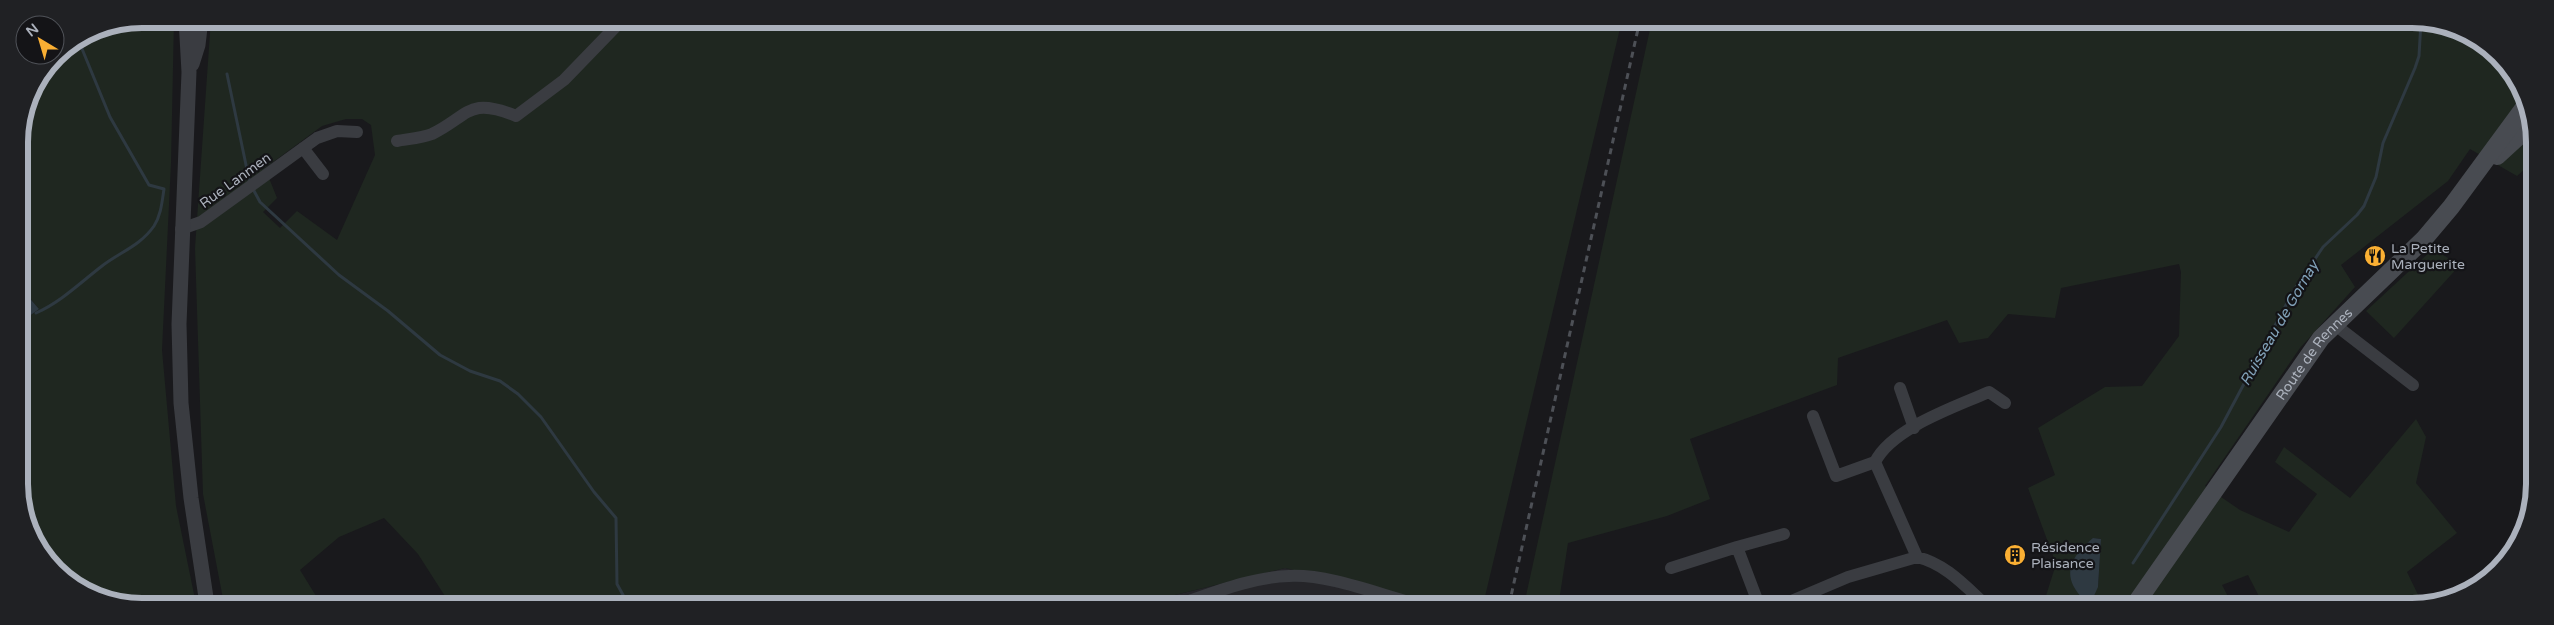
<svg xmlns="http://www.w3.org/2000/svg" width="2554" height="625" font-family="'Varela Round',sans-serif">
<rect width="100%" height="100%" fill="#19191c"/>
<path fill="#252529" d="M1285,568L1441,605H1134Z"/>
<path fill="#1f2720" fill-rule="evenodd" d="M142,19H174L171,163L162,350L176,506L196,604H117L54,570L21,508L20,323L39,309L20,287L19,134L28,94L55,54L95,28Z
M211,19L1622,20L1483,605H1441L1285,568L1134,605L529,604L517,597L497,604H450L418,554L384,518L339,537L300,570L321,604H224L203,494L195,248ZM346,119H362L371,125L375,155L337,240L297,211L280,228L263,212L277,198L265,168L322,126Z
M1652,20L2437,21L2499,55L2533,118V162L2517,176L2470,149L2448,181L2341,265L2355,287L2300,348L2205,486L2240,510L2289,532L2317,494L2275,462L2284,447L2350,498L2416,419L2426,437L2416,483L2457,533L2407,572L2423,605L2264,606L2248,575L2222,585L2233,606H2040L2044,602L2056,564L2028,488L2055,475L2038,428L2105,387L2142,386L2179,336L2181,272L2179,264L2061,288L2055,318L2008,314L1988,338L1959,343L1947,320L1838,358L1837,385L1690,439L1710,499L1667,516L1568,543L1559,601L1573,605H1524ZM2093,538L2101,539L2098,587Z
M2433,249L2460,265L2394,338L2366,311Z"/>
<path fill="#2e3941" d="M20,287L39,309L20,323Z
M2093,538L2101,539L2098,587L2093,598L2084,600C2060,576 2070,557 2093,538Z"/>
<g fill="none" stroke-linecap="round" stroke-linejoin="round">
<path stroke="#2e3941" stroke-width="3" d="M227,74L250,184
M253,189L260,202L339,275L388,311L440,355L470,371L500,381L518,394L541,417L594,492L616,518L617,584L628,604
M36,313C61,302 81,282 102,266C120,252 140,246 154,226C161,215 162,202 164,189L149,185L110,117L78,39
M2133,563L2221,427L2294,290L2323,247L2357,215L2364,206L2376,177L2383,143L2415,68L2419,56L2421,21"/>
<path stroke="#3a3c41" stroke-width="12" d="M397,141C408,139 422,138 432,134C469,116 468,96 516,116L564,80L623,19
M303,148L323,174
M181,229L201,222L317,138L337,131L357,132
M2334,324L2413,385
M1900,388L1914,428
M1813,416L1836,476L1875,462L1917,557C1946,564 1965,586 1987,606
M1875,462C1892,428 1955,407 1989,392L2005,403
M1671,568L1737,547
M1178,605C1213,593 1252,577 1289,576C1330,574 1380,595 1420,605
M1759,605L1737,547L1784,534
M1782,605L1848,577L1917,557"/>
<path stroke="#3a3c41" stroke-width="15" d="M186,19L189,72L179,324L181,403L191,498L207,604
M192,64L198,45L201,19"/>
<g stroke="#484b51" stroke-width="18">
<path d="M2497,156L2533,123"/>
<path id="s1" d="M2134,606L2321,338L2424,239L2451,207L2526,105"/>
</g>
<path stroke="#4d5056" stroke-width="3" stroke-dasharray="6 5" stroke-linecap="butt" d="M1509,605L1640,20"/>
</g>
<defs>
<g id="restaurant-disc" transform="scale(1.125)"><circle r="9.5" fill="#faaf33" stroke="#141417"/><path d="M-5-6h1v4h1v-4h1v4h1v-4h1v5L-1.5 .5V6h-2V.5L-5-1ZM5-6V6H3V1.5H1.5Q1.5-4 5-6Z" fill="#111"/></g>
<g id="building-disc" transform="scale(1.125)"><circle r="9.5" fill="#faaf33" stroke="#141417"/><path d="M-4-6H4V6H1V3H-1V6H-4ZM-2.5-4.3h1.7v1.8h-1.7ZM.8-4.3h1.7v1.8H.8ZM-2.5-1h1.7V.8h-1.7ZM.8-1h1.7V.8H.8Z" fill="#111"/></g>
</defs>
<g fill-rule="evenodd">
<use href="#restaurant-disc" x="2375" y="256"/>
<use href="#building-disc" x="2015" y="555"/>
</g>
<g text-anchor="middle" stroke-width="4.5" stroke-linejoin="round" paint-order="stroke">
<g font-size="14" fill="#abb1bc" stroke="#141417">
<text transform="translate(235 180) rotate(-36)" y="5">Rue Lanmen</text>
<text dy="5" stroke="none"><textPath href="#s1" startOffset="310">Route de Rennes</textPath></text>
</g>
<g font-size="14" fill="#abb1bc" stroke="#141417" text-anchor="start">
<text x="2391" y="253">La Petite<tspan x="2391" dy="16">Marguerite</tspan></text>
<text x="2031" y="552">Résidence<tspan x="2031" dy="16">Plaisance</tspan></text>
</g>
<g font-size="15" font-style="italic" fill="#81a1b8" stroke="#141417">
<text transform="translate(2279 323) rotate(-60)" y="5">Ruisseau de Gornay</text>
</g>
</g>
<path d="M0 0H2554V625H0ZM142 28H2412A114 114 0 0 1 2526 142V484A114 114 0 0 1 2412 598H142A114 114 0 0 1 28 484V142A114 114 0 0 1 142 28Z" fill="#202124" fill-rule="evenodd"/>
<path fill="none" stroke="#abb1bc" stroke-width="6" d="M142 28H2412A114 114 0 0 1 2526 142V484A114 114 0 0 1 2412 598H142A114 114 0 0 1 28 484V142A114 114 0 0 1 142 28Z"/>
<g transform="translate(40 40) rotate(322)"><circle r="24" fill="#141417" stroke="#505359"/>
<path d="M0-4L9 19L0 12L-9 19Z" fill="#faaf33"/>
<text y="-8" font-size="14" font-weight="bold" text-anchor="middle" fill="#abb1bc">N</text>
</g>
</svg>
